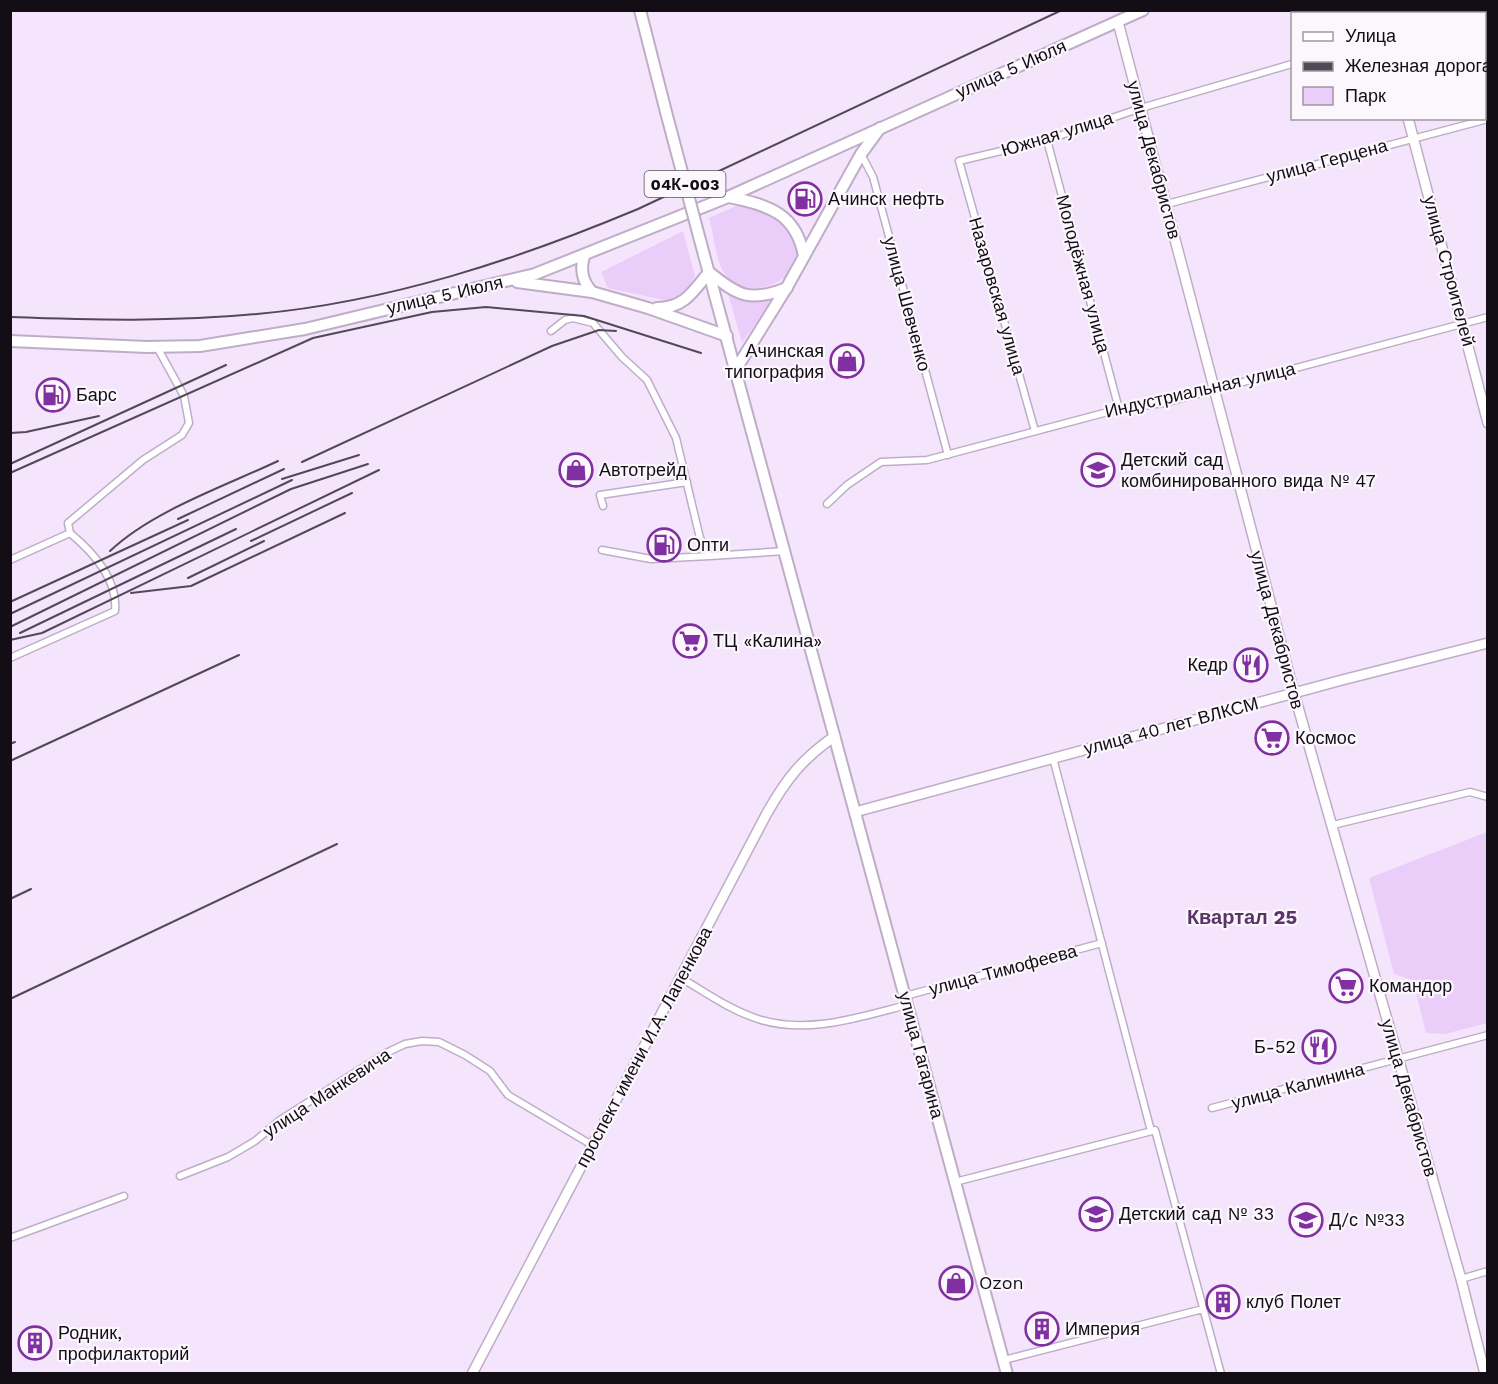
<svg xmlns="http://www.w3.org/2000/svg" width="1498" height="1384" font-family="'Work Sans',sans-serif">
<rect width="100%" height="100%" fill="#f4e5fc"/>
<path fill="#ebcdfa" d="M741,204C756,206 765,213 778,222C837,263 749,316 723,271C715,257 714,234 709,218Z
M683,231L695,276L684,295L668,301L608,288L601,272Z
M728,293C745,303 754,305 773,298L742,343Z
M1487,832V1023L1445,1034L1426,1033L1413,980L1394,974L1369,878Z"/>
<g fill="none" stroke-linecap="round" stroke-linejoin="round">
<g stroke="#bfadc8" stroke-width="9">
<path id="minor" d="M1477,14L1488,11
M1047,140L1119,409
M861,154L873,177L948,455
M1167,204L1488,119
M551,331L565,320L573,318L593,323L622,357L647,380L676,438L700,538L710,556L785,551
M1035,431L959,161L1047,140L1141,108L1292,64
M827,504L847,485L881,462L927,460L1119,409L1164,403L1488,317
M603,506L600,495L687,482
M602,550L651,559L710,556
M10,560L70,533L68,523L143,460L182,435L189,423L184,396L157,347
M10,658L115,611C118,580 93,552 70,533
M1053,758L1151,1131
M1333,825L1470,792L1488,797
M681,978C705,992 730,1010 758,1019C807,1035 860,1017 907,1005
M905,996L1102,943
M1212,1108L1488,1035
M1155,1130L1221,1374
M180,1176L228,1157L255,1141L280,1120L386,1053L405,1044L422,1041L439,1042L465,1055L490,1071L508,1095L592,1145
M955,1182L1152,1131
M10,1238L124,1196
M1461,1279L1488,1271
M1004,1360L1203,1309"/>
</g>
<g stroke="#bfadc8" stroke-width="12">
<path id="secondary" d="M1379,10V14
M1118,22L1294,693L1461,1279L1485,1374
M1408,118L1488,423
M855,812L1342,680L1488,643
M472,1374L767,813C787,778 802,759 835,736"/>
</g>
<g stroke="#bfadc8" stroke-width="14">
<path id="primary" d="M640,10L666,112
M704,255L1007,1374
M584,256C580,270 582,281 592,292L648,308L727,336
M709,272C739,297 751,302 787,288
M657,308C684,308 693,292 709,272
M736,369L787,287L861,154L880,128"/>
</g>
<g stroke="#bfadc8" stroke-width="14">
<path id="trunk" d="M729,197C768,205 796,213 804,256
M517,282L592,292
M10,341L147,347L200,346L305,329L535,274L728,197L1143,10"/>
</g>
<use href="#minor" stroke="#fff" stroke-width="6"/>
<use href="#secondary" stroke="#fff" stroke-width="9"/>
<use href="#primary" stroke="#fff" stroke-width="10"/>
<use href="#trunk" stroke="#fff" stroke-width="10"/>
<path stroke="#524956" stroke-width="2" d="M10,317C93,320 174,322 257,314C389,302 516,260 638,209L1062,10
M10,433L26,432L99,416
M302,462L552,346L599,330L616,331
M10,464L226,365
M10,473L313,338L432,312L486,307L584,316L701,353
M282,479L359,455
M178,519L284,469
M251,541L352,493
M110,551C152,511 225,486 278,461
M188,578L264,541
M131,593L191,586L345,513
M10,602L188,520
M10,614L292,480
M10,627L291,489L368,464
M20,633L236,529
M10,640L42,633L379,470
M10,744L15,742
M10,761L239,655
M10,899L31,889
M10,999L337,844"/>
<g stroke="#bfadc8" stroke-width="14" stroke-linecap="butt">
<path id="primary-bridge" d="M666,112L704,255"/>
</g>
<use href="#primary-bridge" stroke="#fff" stroke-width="10"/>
</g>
<defs>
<g id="fuel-ring" transform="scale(1.725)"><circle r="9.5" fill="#fbf7fd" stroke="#8030a0" stroke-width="1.5"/><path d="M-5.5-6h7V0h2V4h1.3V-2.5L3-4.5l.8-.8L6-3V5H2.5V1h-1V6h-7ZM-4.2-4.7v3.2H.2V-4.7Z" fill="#8030a0"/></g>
<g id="shop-ring" transform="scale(1.725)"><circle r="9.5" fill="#fbf7fd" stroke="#8030a0" stroke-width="1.5"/><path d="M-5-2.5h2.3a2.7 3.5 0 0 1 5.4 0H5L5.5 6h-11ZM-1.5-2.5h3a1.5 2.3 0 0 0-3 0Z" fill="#8030a0"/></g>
<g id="school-ring" transform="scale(1.725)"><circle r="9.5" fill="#fbf7fd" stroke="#8030a0" stroke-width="1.5"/><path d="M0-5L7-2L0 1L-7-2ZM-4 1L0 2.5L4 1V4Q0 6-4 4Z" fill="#8030a0"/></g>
<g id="supermarket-ring" transform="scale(1.725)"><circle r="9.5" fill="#fbf7fd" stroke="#8030a0" stroke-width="1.5"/><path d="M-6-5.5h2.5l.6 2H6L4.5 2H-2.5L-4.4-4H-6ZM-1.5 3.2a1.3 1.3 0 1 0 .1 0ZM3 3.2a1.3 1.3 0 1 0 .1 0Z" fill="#8030a0"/></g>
<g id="restaurant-ring" transform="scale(1.725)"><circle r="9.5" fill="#fbf7fd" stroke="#8030a0" stroke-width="1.5"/><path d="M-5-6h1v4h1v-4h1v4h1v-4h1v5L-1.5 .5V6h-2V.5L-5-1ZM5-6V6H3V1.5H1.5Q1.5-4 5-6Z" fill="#8030a0"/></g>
<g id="building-ring" transform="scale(1.725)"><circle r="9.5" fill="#fbf7fd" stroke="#8030a0" stroke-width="1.5"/><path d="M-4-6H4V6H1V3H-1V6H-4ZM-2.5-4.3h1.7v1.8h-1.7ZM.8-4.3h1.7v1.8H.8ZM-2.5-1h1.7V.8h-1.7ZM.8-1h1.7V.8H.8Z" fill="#8030a0"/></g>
</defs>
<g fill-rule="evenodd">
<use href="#fuel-ring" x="805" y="199"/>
<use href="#shop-ring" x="847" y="361"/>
<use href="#fuel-ring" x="53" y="395"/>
<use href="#shop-ring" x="576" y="470"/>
<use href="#school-ring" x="1098" y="470"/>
<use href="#fuel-ring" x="664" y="545"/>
<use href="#supermarket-ring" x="690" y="641"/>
<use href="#restaurant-ring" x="1251" y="665"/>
<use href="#supermarket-ring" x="1272" y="738"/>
<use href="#supermarket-ring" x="1346" y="986"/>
<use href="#restaurant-ring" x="1319" y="1047"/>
<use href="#school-ring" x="1096" y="1214"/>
<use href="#school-ring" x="1306" y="1220"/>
<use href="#shop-ring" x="956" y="1283"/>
<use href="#building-ring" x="1223" y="1302"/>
<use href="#building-ring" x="1042" y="1329"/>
<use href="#building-ring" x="35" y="1343"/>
</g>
<g text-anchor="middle" stroke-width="4.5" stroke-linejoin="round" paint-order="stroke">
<rect fill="#fbf7fd" stroke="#59535b" stroke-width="1.5" x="644.5" y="171" width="81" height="26" rx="4.5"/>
<g font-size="16" font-weight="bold" fill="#130d16">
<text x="685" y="190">04К-003</text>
</g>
<g font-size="18" fill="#130d16" stroke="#fbf7fd">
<text transform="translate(1011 69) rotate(-24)" y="6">улица 5 Июля</text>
<text transform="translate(1057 134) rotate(-17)" y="6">Южная улица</text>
<text transform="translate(1154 160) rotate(75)" y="6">улица Декабристов</text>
<text transform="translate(1327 161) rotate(-15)" y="6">улица Герцена</text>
<text transform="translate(1449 271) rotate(75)" y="6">улица Строителей</text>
<text transform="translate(1083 274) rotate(75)" y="6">Молодёжная улица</text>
<text transform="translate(445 295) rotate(-13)" y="6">улица 5 Июля</text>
<text transform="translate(997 296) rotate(74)" y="6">Назаровская улица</text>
<text transform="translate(907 304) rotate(75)" y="6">улица Шевченко</text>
<text transform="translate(1200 390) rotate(-13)" y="6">Индустриальная улица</text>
<text transform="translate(1277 630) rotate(75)" y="6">улица Декабристов</text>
<text transform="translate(1171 726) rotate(-15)" y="6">улица 40 лет ВЛКСМ</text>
<text transform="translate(1003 970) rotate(-15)" y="6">улица Тимофеева</text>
<text transform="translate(644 1047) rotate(-62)" y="6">проспект имени И.А. Лапенкова</text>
<text transform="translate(921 1055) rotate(75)" y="6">улица Гагарина</text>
<text transform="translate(1298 1086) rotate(-15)" y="6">улица Калинина</text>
<text transform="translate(327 1093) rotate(-33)" y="6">улица Манкевича</text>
<text transform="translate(1409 1098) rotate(74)" y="6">улица Декабристов</text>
</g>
<g font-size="18" fill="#130d16" stroke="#fbf7fd" text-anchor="start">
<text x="828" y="205">Ачинск нефть</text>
<text x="824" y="357" text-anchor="end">Ачинская<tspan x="824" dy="21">типография</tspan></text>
<text x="76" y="401">Барс</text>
<text x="1121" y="466">Детский сад<tspan x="1121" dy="21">комбинированного вида № 47</tspan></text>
<text x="599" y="476">Автотрейд</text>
<text x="687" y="551">Опти</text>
<text x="713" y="647">ТЦ «Калина»</text>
<text x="1228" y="671" text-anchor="end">Кедр</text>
<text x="1295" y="744">Космос</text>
<text x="1369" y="992">Командор</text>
<text x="1296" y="1053" text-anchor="end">Б-52</text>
<text x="1119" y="1220">Детский сад № 33</text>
<text x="1329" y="1226">Д/с №33</text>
<text x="979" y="1289">Ozon</text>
<text x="1246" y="1308">клуб Полет</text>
<text x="1065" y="1335">Империя</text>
<text x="58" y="1339">Родник,<tspan x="58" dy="21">профилакторий</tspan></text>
</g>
<g font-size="20" font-weight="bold" fill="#5a336b" stroke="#fbf7fd">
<text x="1242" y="924">Квартал 25</text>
</g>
</g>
<rect width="1498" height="1384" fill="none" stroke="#130d16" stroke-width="24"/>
<rect x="1291" y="12" width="195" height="108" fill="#fbf7fd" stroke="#9e99a1" stroke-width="1.5"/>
<rect x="1303" y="32" width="30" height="9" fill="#ffffff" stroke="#9e99a1" stroke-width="1.5"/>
<text x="1345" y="42" font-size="18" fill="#130d16">Улица</text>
<rect x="1303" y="62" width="30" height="9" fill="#524956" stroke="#9e99a1" stroke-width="1.5"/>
<text x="1345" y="72" font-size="18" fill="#130d16">Железная дорога</text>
<rect x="1303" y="87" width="30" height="18" fill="#ebcdfa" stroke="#9e99a1" stroke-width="1.5"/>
<text x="1345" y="102" font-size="18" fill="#130d16">Парк</text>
</svg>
